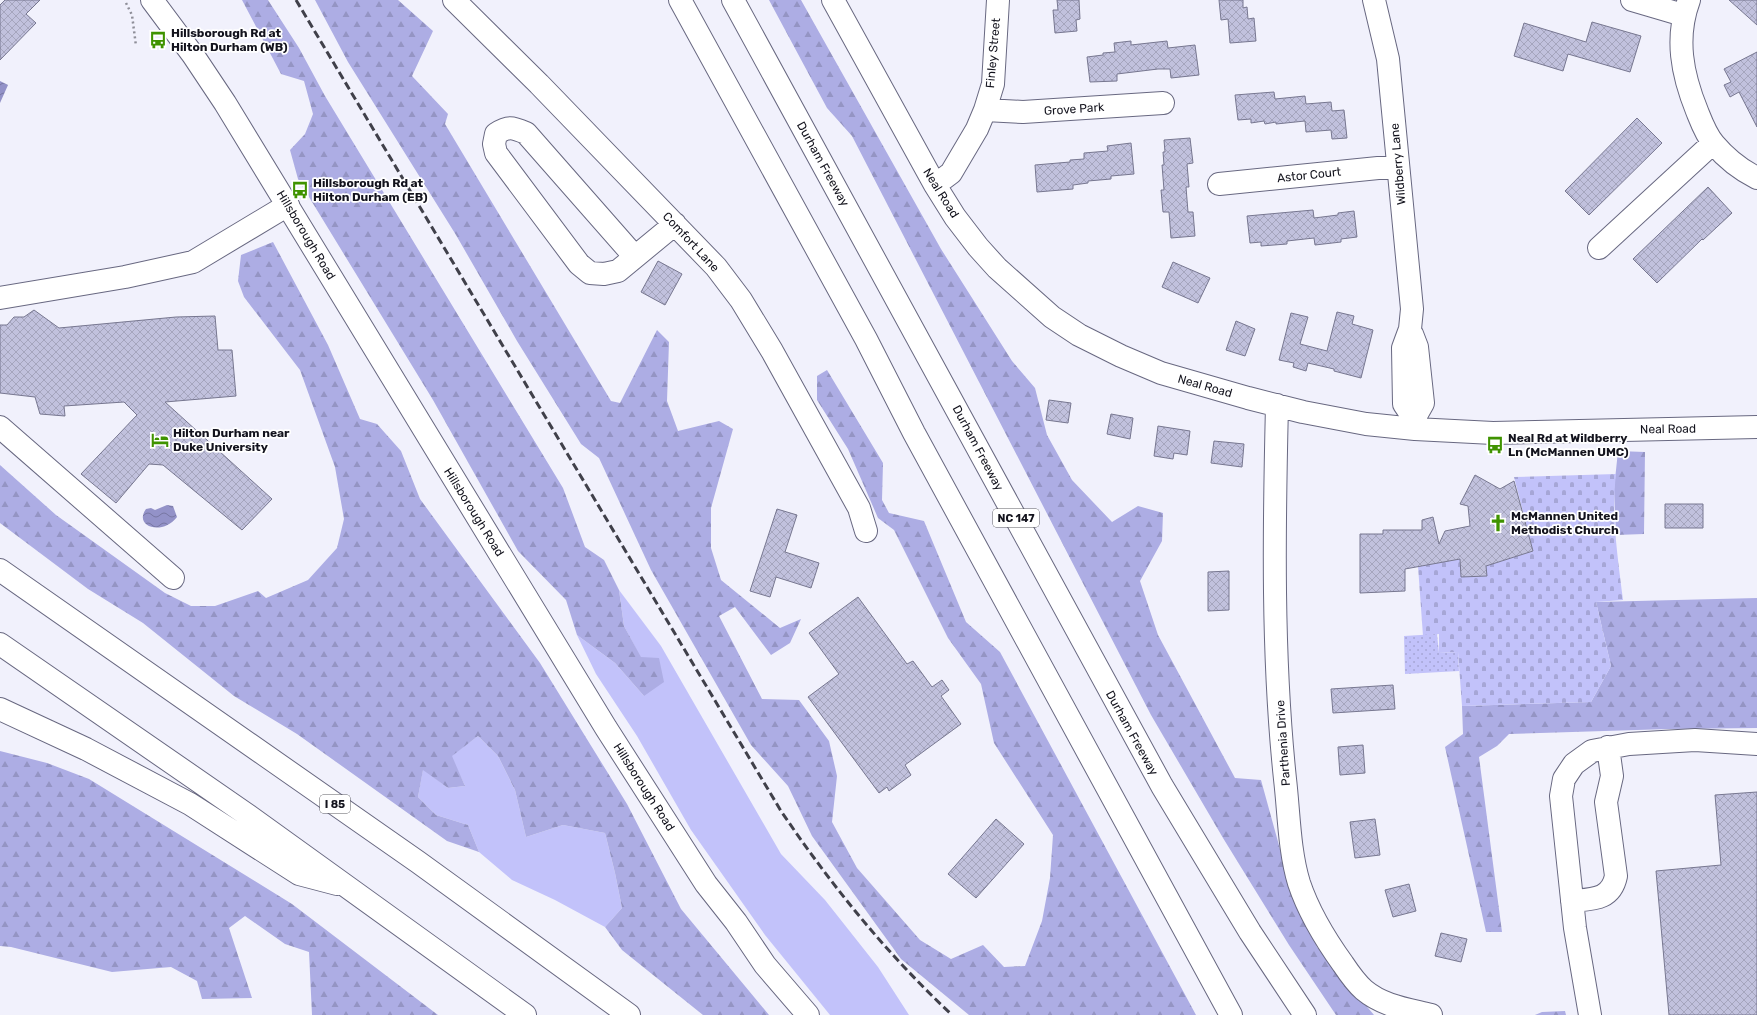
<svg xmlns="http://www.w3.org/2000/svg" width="1757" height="1015" font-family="Rubik,sans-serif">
<defs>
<pattern id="forest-firs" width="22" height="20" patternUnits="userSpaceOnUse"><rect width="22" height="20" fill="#adade4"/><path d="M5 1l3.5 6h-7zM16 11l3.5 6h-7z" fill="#9494c3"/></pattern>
<pattern id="cemetery-stones" width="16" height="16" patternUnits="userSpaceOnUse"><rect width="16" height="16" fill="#c2c2fa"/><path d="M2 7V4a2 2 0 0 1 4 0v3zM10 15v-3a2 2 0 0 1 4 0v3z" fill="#a6a6d6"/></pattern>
<pattern id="park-dots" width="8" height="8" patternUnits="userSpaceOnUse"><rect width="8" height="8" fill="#c2c2fa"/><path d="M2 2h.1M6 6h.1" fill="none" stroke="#a6a6d6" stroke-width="1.8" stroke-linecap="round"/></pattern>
<pattern id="water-waves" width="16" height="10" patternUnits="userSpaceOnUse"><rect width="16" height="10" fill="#9392c8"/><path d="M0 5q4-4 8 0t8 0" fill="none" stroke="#7776a2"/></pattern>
<pattern id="building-cross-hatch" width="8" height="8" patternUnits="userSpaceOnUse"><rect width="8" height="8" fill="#c1c1dd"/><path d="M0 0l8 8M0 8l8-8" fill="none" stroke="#a5a5bd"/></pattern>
</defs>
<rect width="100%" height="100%" fill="#f1f1fc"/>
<path fill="#c2c2fa" d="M619,590L661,646L781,854L825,900L878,967L909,1015H830L765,935L691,830L637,736L596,674L577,635L615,663L644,696L641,658L624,626Z
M478,736L498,756L515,790L526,837L563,825L605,833L615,873L622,908L605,927L555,900L512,880L479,852L468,825L436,815L418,797L423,769L448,788L465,786L451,756Z"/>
<path fill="url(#forest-firs)" d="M242,0H268L299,48L325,96L563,488L585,547L604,560L619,590L624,626L641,657L659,658L664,682L644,696L615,663L577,635L566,600L518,551L433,400L298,179L290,150L305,134L313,114L304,81L281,74Z
M315,0H398L433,31L412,76L448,114L445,124L611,401L620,403L657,330L669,342L667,401L678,431L719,421L733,429L711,508V548L721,580L780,628L801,619L790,643L771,655L735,607L719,616L762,699L799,700L829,741L837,776L832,822L857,868L920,940L951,959L983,945L1004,967L1025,966L1042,921L1050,878L1053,835L994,743L981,684L948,638L894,530L878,518L848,449L817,400V376L827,370L883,463L882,500L889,513L924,521L966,622L1000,652L1196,1015H969L901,959L812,836L788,786L751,745L651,570L599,458L581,444L517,341L456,235L348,62Z
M769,0H801L941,249L1012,361L1035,388L1047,435L1072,480L1112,522L1138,506L1163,513L1162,541L1140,581L1158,635L1235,778L1261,780L1288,878L1317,947L1374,1015H1336L1289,945L1223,838L1151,715L852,136L827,108Z
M273,242L328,345L360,419L377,424L401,451L420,499L540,663L627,804L681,909L769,1015H703L622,950L605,927L622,908L615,873L605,833L563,825L526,837L515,790L498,756L478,736L452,756L465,786L448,788L423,770L418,797L436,815L468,825L479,852L447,841L297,734L234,696L143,623L88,589L0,523V465L56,515L165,593L191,606H215L258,591L266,598L308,580L337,548L344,519L335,467L300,370L244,297L238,281L241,255Z
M1618,451L1645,452L1644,534L1616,535L1614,489Z
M1757,598V728L1669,729L1509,734L1497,746L1479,757L1502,932H1486L1445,747L1463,734L1462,706L1591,702L1611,666L1596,602Z
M0,751L47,763L89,779L292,904L438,1015H312L309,952L285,944L245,916L229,928L252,998L202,999L197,981L171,967L112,972L11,947L0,946Z
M1565,1011L1566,1015H1535L1542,1012Z"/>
<path fill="url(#cemetery-stones)" d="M1616,474C1611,516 1618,559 1623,600L1596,602L1611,666L1591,702L1462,706L1458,652L1439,653V634L1423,636L1418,566L1460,559L1461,576H1485L1486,562L1495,563L1533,551L1514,477Z"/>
<path fill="url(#park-dots)" d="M1437,634L1439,653L1458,652L1459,671L1405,674L1404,636Z"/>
<path fill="url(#water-waves)" d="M0,81L8,85L0,103Z
M167,505L173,506L177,517C163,536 133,527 146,509L151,508L155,510Z"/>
<path fill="url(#building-cross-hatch)" stroke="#777790" d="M5,0H40L26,14L36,23L0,60V5Z
M1057,0H1079L1080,19L1076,20L1077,31L1055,33L1053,10H1058Z
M1219,0H1243V8L1247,7L1248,19L1254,18L1256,41L1230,43L1228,19L1221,20Z
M1729,0H1757V25Z
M1592,22L1641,36L1630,72L1568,54L1563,71L1514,56L1524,23L1586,42Z
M1131,41V45L1167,41L1168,48L1195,45L1199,75L1171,78L1170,69H1158L1117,74V81L1090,82L1087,57L1103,55V53L1115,52L1114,43Z
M1757,52V127L1739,92L1730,97L1724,85L1731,82L1724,69Z
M1274,92L1275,99L1305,96L1306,104L1331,102L1332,111L1344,110L1347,138L1332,139L1331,130L1306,132L1305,121L1276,124V122L1265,124L1264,121L1251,123V119L1238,120L1235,95Z
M1637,118L1662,143L1589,215L1565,191Z
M1190,138L1193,163L1187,164L1189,187H1186L1188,212H1193L1195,236L1171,238L1169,212H1163L1161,190H1164L1162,165H1164L1163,152H1165L1164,140Z
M1131,143L1134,174L1111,176V179L1088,181V183L1073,185V189L1037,192L1035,165L1070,162V160L1084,159V153L1108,151L1107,146Z
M1708,187L1732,213L1703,240L1702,239L1657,283L1633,259Z
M1313,210L1314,218L1338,215V213L1354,211L1357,237L1341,239V242L1315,245L1314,238L1287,241V244L1261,246V242L1250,243L1247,216Z
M658,261L682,274L665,305L641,292Z
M1173,262L1210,278L1198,303L1162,287Z
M34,310L59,328L176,317L215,316L218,350H232L236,396L165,402L272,499L242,530L163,465L149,464L116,503L81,474L137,415L124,402L64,406L65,416L40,414L35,397L0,393V325H7L14,317H24Z
M1337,312L1354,316L1352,324L1373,330L1361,378L1334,371V369L1308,363L1306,371L1293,367L1294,363L1279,360L1291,313L1308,317L1300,344L1327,351Z
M1236,321L1255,329L1245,356L1226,350Z
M1049,400L1071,403L1068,423L1046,420Z
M1111,414L1133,418L1130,439L1107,434Z
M1158,426L1190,431L1187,455L1174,453L1173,459L1154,456Z
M1214,441L1244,444L1242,467L1211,463Z
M1475,475L1500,489L1514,481L1533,551L1486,566L1487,576L1461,577L1460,559L1405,569V591L1360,593V534H1383V530H1422V520L1433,517L1439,544L1445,531L1470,526L1468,506L1460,504Z
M1665,504H1703V528H1665Z
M777,509L797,515L785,552L819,563L811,588L776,577L770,597L750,591Z
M1229,571V610L1208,611V572Z
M858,597L907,664L913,661L932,687L942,680L949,690L941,696L961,724L905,765L911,775L889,791L887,787L879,793L808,697L839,674L809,633Z
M1393,685L1395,709L1333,713L1331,689Z
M1363,745L1365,773L1340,775L1338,747Z
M1757,792V1015H1669L1656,871L1721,865L1715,795Z
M996,819L1024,844L976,898L948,874Z
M1375,819L1380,855L1355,858L1350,822Z
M1409,884L1416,911L1393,917L1385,890Z
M1441,933L1467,939L1461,962L1435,956Z"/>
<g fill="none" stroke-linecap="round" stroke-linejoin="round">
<g stroke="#686881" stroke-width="24">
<path id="minor" d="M454,0L539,84L716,267L741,300L772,351L859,508L866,531
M833,0L935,185L955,217L978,247L997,268L1052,317L1079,335L1121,356L1161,373L1248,398L1303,412L1366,424L1415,429L1493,433L1757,427
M1374,0L1388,59L1412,309L1410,329L1403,348L1404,404L1414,419
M1632,0L1683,15
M1689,0C1675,38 1682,74 1697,111C1701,121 1706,135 1714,144C1725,157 1741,170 1757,178
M985,110L1023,112L1163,103
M1219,184L1398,166
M935,185L951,173L977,129L985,110L993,84L998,0
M1599,248L1713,143
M635,257L526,133C512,127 508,126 496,134L494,144L496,153L579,264L590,273L604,274L618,271L675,224
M0,298L125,277L193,262L288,205
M1412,334L1417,347L1423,403L1414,419L1415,429
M1277,405C1274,529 1272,655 1285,779C1289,813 1289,850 1299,883C1309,913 1325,939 1343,964C1349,973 1356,983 1364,990C1383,1006 1407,1009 1431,1015
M0,427L173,578
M1572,901C1593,899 1611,900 1616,876L1606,802L1612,776L1608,747
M1590,1015L1575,928L1561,796L1564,779L1574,764L1592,751L1629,744L1695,740L1757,744"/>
</g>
<g stroke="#686881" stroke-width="24">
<path id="major" d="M152,0L193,55L225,103L606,728L706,884L736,922L765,965L808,1015"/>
</g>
<g stroke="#686881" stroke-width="24">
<path id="highway" d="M680,0L866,339L914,433L1231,1015
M733,0L1162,786L1250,932L1305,1015
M0,570L418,862L629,1015
M0,644L249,816L525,1015
M0,709L86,749L190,804L299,874L337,884"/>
</g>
<path stroke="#8e8e98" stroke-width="2.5" stroke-dasharray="2 3" stroke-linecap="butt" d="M126,3L132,15L136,46"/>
<use href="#minor" stroke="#fff" stroke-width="22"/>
<use href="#major" stroke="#fff" stroke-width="22"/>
<use href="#highway" stroke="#fff" stroke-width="22"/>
<path stroke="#40404a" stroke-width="3" stroke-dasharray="8 4" stroke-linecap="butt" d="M296,0L781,811C832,886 885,952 952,1015"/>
</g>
<defs>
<g id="bus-bare" transform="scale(1.38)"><path d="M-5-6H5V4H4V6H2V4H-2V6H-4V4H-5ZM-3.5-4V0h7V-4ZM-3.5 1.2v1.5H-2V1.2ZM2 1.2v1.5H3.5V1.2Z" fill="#3f9300" stroke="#fff" stroke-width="2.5" paint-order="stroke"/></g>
<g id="hotel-bare" transform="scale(1.38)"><path d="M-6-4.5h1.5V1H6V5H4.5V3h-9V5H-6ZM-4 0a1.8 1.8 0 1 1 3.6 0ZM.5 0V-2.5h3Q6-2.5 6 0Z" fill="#3f9300" stroke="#fff" stroke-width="2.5" paint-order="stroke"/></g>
<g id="church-bare" transform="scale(1.38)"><path d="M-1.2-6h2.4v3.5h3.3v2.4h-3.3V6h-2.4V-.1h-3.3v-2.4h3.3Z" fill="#3f9300" stroke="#fff" stroke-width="2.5" paint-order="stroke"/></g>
</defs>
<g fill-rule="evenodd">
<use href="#bus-bare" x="158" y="40"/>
<use href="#bus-bare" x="300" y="190"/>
<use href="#hotel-bare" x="160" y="440"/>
<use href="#bus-bare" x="1495" y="445"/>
<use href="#church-bare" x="1498" y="523"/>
</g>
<g text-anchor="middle" stroke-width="3.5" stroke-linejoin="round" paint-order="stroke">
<g fill="#fff" stroke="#5a5a61" stroke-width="1">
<rect x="993" y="509" width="46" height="18" rx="3"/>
<rect x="320" y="795" width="30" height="18" rx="3"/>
</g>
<g font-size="11" font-weight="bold" fill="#13131d">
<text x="1016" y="522">NC 147</text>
<text x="335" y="808">I 85</text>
</g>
<g font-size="12" font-weight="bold" fill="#13131d" stroke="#fff" text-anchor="start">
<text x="171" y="37">Hillsborough Rd at<tspan x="171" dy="14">Hilton Durham (WB)</tspan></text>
<text x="313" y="187">Hillsborough Rd at<tspan x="313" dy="14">Hilton Durham (EB)</tspan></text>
<text x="173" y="437">Hilton Durham near<tspan x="173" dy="14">Duke University</tspan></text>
<text x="1508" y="442">Neal Rd at Wildberry<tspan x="1508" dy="14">Ln (McMannen UMC)</tspan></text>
<text x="1511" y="520">McMannen United<tspan x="1511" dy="14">Methodist Church</tspan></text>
</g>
<g font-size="12" fill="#13131d" stroke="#fff">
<text transform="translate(993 53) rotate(-85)" y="4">Finley Street</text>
<text transform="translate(1074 109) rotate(-4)" y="4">Grove Park</text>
<text transform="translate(823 164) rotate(61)" y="4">Durham Freeway</text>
<text transform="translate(1398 164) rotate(-95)" y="4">Wildberry Lane</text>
<text transform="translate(1309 175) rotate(-6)" y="4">Astor Court</text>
<text transform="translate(941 193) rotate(58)" y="4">Neal Road</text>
<text transform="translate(306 235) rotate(59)" y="4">Hillsborough Road</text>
<text transform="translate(691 242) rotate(47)" y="4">Comfort Lane</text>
<text transform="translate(1205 386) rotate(16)" y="4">Neal Road</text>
<text transform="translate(1668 429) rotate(-1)" y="4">Neal Road</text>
<text transform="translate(978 448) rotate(62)" y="4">Durham Freeway</text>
<text transform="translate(474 512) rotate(58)" y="4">Hillsborough Road</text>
<text transform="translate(1132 733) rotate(61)" y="4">Durham Freeway</text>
<text transform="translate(1283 743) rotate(-94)" y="4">Parthenia Drive</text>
<text transform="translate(644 787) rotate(57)" y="4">Hillsborough Road</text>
</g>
</g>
</svg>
